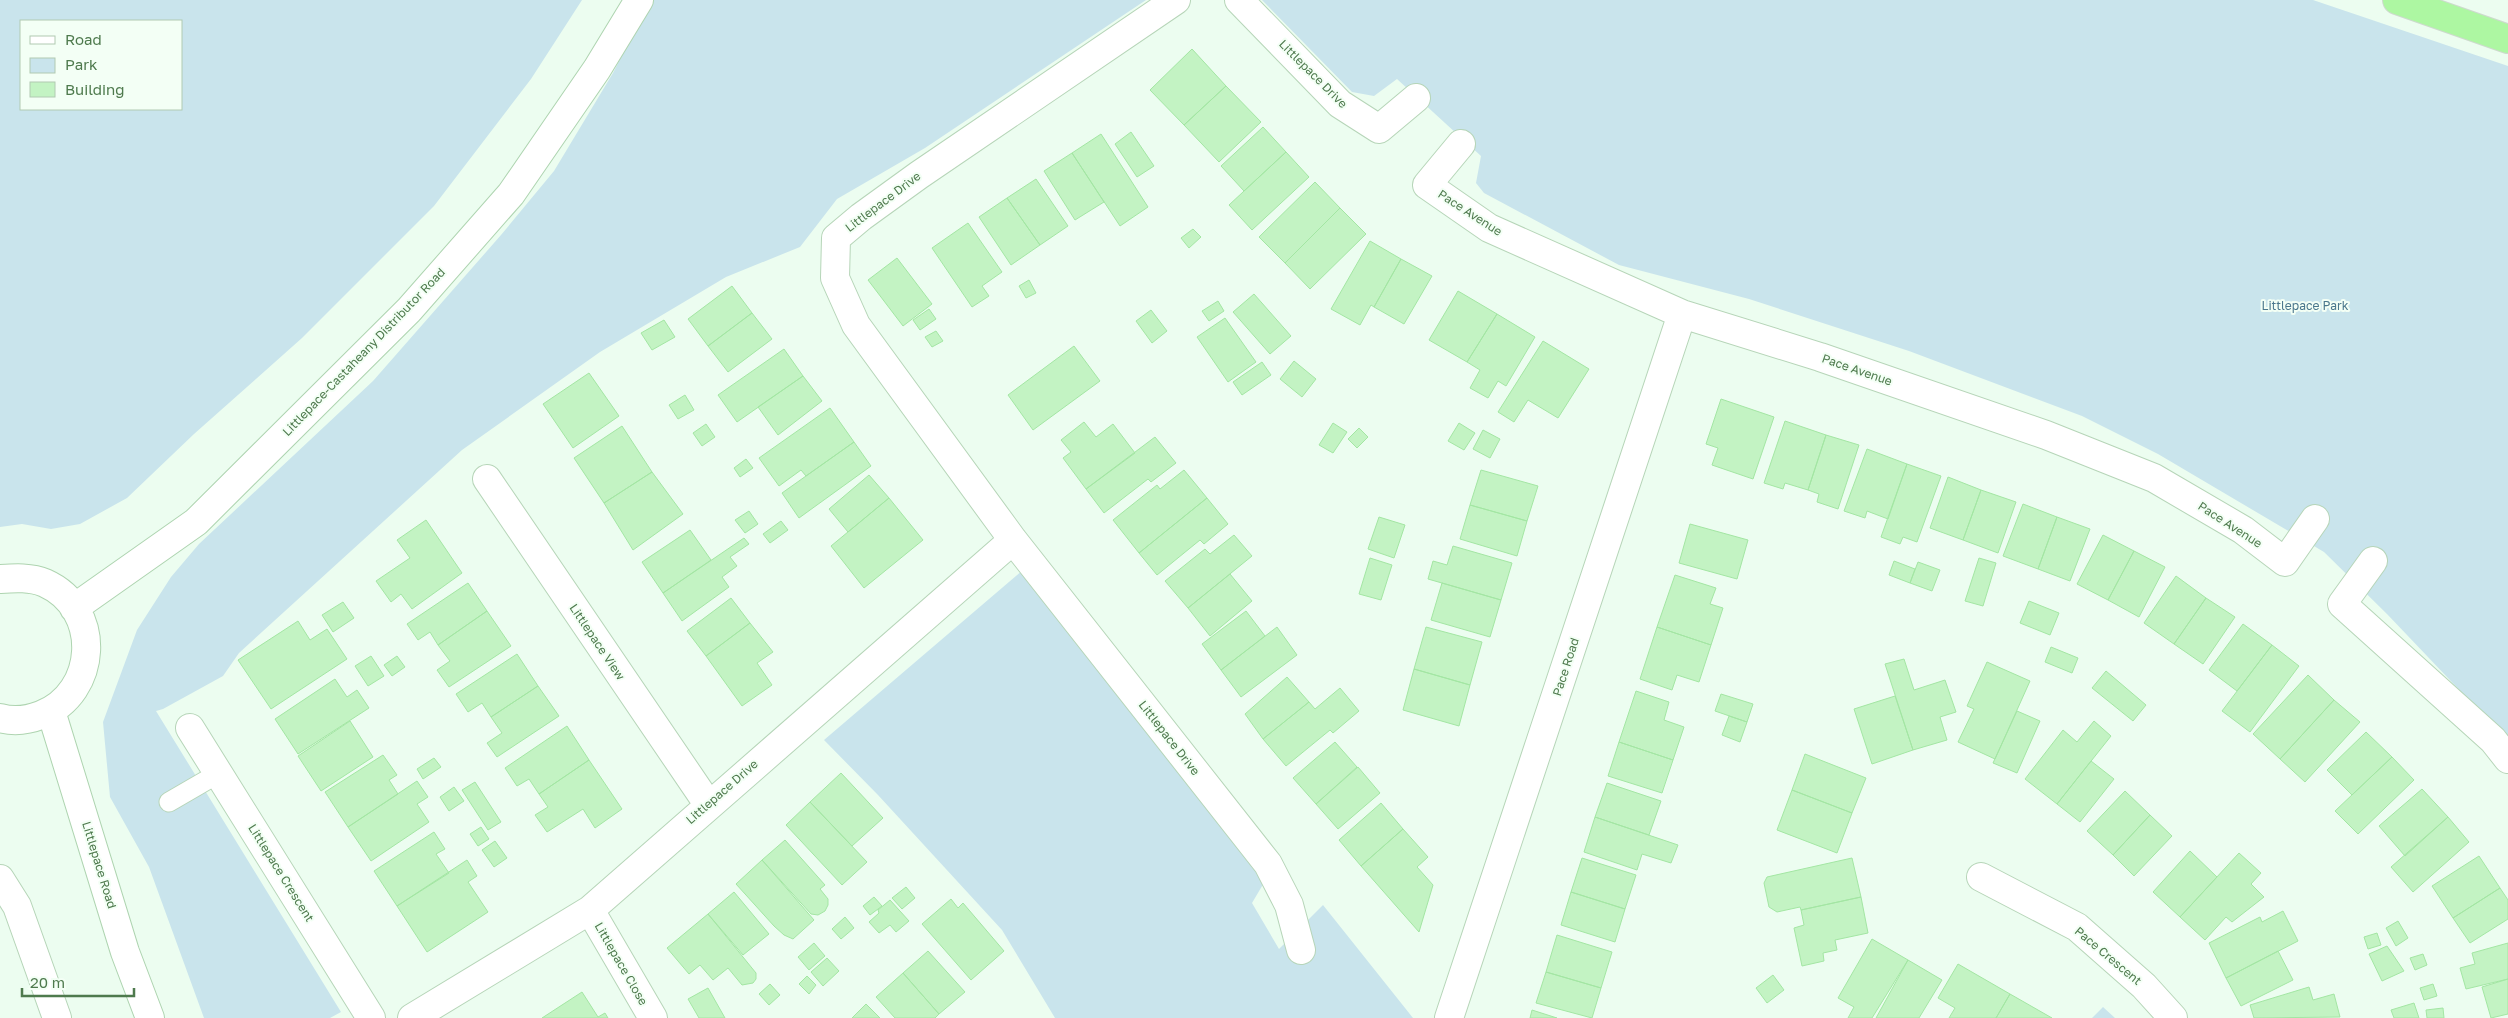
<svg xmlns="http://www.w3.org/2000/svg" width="2508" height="1018" font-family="'Golos Text',sans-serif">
<rect width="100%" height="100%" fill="#ecfdf0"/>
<path fill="#c9e4ec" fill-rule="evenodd" d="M0,0H582L531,79L434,206L302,338L194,434L127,498L80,524L51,529L22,524L0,527ZM21,21H181V109H21Z
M650,0H1146L925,148L837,199L800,247L726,277L600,352L462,450L239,653L223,676L163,709L156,711L341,1012L330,1018H204L149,867L110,797L103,722L137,630L171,577L199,544L373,381L501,235L554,171L613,73Z
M1262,0H2313L2508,66V741L2387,614L2324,552L2158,454L2082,416L1909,351L1749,299L1619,265L1484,193L1476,183L1481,156L1397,79L1374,96L1352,92Z
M1030,564L1265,881L1252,903L1279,949L1323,905L1413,1018H1055L1002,930L878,795L824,740Z
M2103,1007L2115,1018H2092Z"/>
<path fill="#c3f3c3" stroke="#a3e6a3" d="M1192,49L1226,86L1184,125L1150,90Z
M1226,86L1261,122L1219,162L1184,125Z
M1263,127L1286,152L1244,191L1221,166Z
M1131,132L1154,166L1137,177L1115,144Z
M1101,134L1148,207L1120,226L1072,153Z
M1286,152L1309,177L1252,230L1229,205Z
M1072,153L1104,202L1075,220L1044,171Z
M1036,179L1068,226L1040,245L1007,198Z
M1315,182L1340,208L1285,263L1259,237Z
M1007,198L1040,245L1011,265L979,217Z
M1340,208L1366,234L1310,289L1285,263Z
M968,223L1002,272L982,286L989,296L972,307L932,248Z
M1193,229L1201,237L1189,248L1181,238Z
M1370,241L1401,259L1374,307L1371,305L1360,325L1331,309Z
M897,258L932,304L903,326L868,280Z
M1401,259L1432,276L1404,324L1374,307Z
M1029,280L1036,293L1026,298L1019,286Z
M732,286L752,313L708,346L688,319Z
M1458,291L1497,314L1467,362L1429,340Z
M1254,294L1291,336L1270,354L1233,312Z
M1218,301L1224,311L1209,321L1202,311Z
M929,309L936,319L920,330L913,320Z
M1151,310L1167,331L1152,343L1136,321Z
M752,313L772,339L728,372L708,346Z
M1497,314L1535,337L1506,386L1498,381L1488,398L1470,388L1480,370L1467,362Z
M1225,318L1256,362L1228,382L1197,337Z
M664,320L675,337L652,350L641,333Z
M936,331L943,341L932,347L925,337Z
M1543,341L1589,369L1558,418L1528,400L1514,422L1498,412Z
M1074,346L1100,381L1033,430L1008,395Z
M784,349L803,376L737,422L718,395Z
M1294,361L1316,379L1302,397L1280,379Z
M1262,362L1271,375L1242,395L1233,382Z
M589,373L619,416L573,448L543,404Z
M803,376L822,401L778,435L758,407Z
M685,395L694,410L678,419L669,405Z
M1721,399L1774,417L1753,479L1712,465L1718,448L1706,444Z
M830,408L854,442L806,476L801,470L779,486L759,458Z
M1785,421L1826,435L1808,490L1785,483L1783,489L1764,483Z
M1084,422L1096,437L1113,424L1135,453L1086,489L1063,458L1071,452L1061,440Z
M1333,423L1347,432L1333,453L1319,445Z
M1459,423L1475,433L1464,450L1448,441Z
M706,424L715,437L702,446L693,433Z
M622,426L652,472L604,503L574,458Z
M1359,428L1368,437L1357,448L1348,439Z
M1483,430L1500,439L1490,458L1473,449Z
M1826,435L1859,445L1838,509L1817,502L1819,494L1808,490Z
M1155,437L1176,463L1151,482L1148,479L1104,513L1086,489Z
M854,442L871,466L799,518L782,493Z
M1867,449L1907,464L1888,519L1867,511L1865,518L1844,511Z
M746,459L753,468L740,477L734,468Z
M1907,464L1941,476L1917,542L1903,537L1900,544L1881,537Z
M1184,470L1207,498L1139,553L1113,520L1157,485L1160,489Z
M1481,470L1538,486L1527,521L1470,505Z
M652,472L683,514L633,550L604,503Z
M869,475L889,498L848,532L829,509Z
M1948,477L1981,490L1963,540L1930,528Z
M1981,490L2016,502L1998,553L1963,540Z
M889,498L923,540L864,588L831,546Z
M1207,498L1228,524L1204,544L1200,540L1157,575L1139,553Z
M2023,504L2057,517L2038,569L2003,556Z
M1470,505L1527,521L1517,556L1460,539Z
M749,511L758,524L745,533L735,520Z
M1379,517L1405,525L1394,558L1368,549Z
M2057,517L2090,529L2070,581L2038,569Z
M426,520L462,573L412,609L401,594L391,602L376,581L410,558L397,540Z
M781,521L788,530L770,543L763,534Z
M1690,524L1748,540L1737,579L1679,563Z
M690,530L711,560L663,593L642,562Z
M1234,535L1252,556L1188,608L1165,581L1205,549L1210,554Z
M2103,535L2134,551L2108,600L2077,584Z
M744,538L749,544L730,557L737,566L722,577L729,587L682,621L663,593Z
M1453,546L1512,563L1501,600L1428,579L1433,561L1447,565Z
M2134,551L2165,567L2139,617L2108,600Z
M1370,558L1392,565L1381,600L1359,594Z
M1979,558L1996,563L1983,606L1965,601Z
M1894,561L1915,569L1910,583L1889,575Z
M1918,562L1940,570L1932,591L1910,583Z
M1230,574L1252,601L1210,636L1188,608Z
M1675,575L1716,588L1710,604L1723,608L1711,645L1657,627Z
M2176,576L2206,598L2174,644L2144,623Z
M468,583L487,611L438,645L430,632L418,640L407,624Z
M1442,583L1501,600L1490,637L1431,620Z
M731,598L750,623L706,656L687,631Z
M2206,598L2235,617L2203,664L2174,644Z
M2029,601L2059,613L2050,635L2020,623Z
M343,602L354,618L333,632L322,615Z
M487,611L511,646L449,687L437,670L450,661L438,645Z
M1246,611L1265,636L1221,670L1202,644Z
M298,621L310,640L327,629L347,659L271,709L238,660Z
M750,623L773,652L757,663L772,685L742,706L706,656Z
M2243,624L2272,645L2237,691L2209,670Z
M1277,627L1297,655L1241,697L1221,670Z
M1426,627L1482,642L1470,685L1414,669Z
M1657,627L1711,645L1699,682L1677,675L1672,690L1640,679Z
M2272,645L2299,666L2250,732L2222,711Z
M2051,647L2078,658L2072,673L2045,662Z
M517,654L538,686L491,717L482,703L468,712L456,694Z
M371,656L384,676L368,686L355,666Z
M397,656L405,667L392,676L384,665Z
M1904,659L1914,690L1945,680L1956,712L1940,717L1947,740L1913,750L1885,664Z
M1987,662L2030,681L1995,759L1958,742L1974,709L1967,706Z
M1414,669L1470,685L1459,726L1403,710Z
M2106,671L2146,705L2133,721L2092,688Z
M2308,675L2334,700L2280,759L2253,734Z
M1287,677L1309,702L1263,739L1245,714Z
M335,679L347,697L357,690L369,708L298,754L275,719Z
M538,686L559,716L497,757L487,743L502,733L491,717Z
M1340,688L1359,711L1333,733L1330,730L1286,766L1263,739L1309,702L1315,709Z
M1636,691L1669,702L1664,720L1684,727L1673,760L1619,742Z
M1721,694L1753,704L1747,722L1715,711Z
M1895,696L1913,750L1872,764L1854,709Z
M2334,700L2360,722L2305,782L2280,759Z
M2017,711L2040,721L2017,773L1993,763Z
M1729,716L1747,722L1740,742L1722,735Z
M350,721L373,757L321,791L298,756Z
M2094,721L2111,736L2057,804L2025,779L2063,730L2077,742Z
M567,726L589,760L539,794L529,779L517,786L505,768Z
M2366,732L2392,757L2352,795L2327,770Z
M1335,742L1357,767L1316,804L1293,778Z
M1619,742L1673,760L1662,793L1608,776Z
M1805,754L1866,778L1852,813L1792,790Z
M383,755L397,775L389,780L398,794L348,827L325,792Z
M2392,757L2414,780L2358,834L2335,811Z
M434,758L441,767L423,779L417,769Z
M589,760L622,809L595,828L583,809L547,832L535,815L548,807L539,794Z
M2091,761L2114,779L2080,822L2057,804Z
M1358,767L1380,793L1338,829L1316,804Z
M841,773L883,818L852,846L810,802Z
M417,781L428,797L417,804L429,822L371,861L348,827Z
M475,782L501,822L488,830L462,790Z
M1607,783L1661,801L1649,835L1595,817Z
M454,787L464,801L449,811L440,797Z
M2422,789L2448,817L2405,856L2379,826Z
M1792,790L1852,813L1837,853L1777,830Z
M2125,791L2150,815L2113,855L2087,831Z
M810,802L867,862L842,885L786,825Z
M1381,803L1403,829L1361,866L1339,840Z
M2150,815L2172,836L2134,876L2113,855Z
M1595,817L1678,845L1671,863L1642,854L1637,870L1584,852Z
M2448,817L2469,842L2413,892L2391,867Z
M481,827L489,839L478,846L470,834Z
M1403,829L1428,857L1417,867L1433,885L1419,932L1361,866Z
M434,832L445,849L436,854L449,873L397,906L374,871Z
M785,840L825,885L820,889L828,899V905L825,911L818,915L811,914L762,860Z
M495,841L507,858L494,867L482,850Z
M2190,851L2217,877L2180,917L2153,892Z
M2239,853L2261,873L2251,884L2264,897L2232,922L2226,917L2205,940L2180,917Z
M2479,856L2500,888L2453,918L2432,886Z
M1582,858L1636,875L1625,909L1571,892Z
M1852,858L1861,897L1801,910L1800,907L1777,912L1769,907L1764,883L1767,877Z
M467,860L477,876L468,882L488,912L427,952L397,906Z
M762,860L814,920L793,939L784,935L774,926L736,884Z
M906,887L915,898L902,909L892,898Z
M2500,888L2508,900V919L2470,943L2453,918Z
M734,892L769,934L743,955L708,914Z
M1571,892L1625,909L1615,942L1561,925Z
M874,897L882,906L870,915L863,906Z
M1861,897L1868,933L1835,940L1837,950L1823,953L1824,961L1802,966L1794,928L1804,925L1801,910Z
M951,899L958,908L963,903L1004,951L971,980L922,924Z
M890,900L909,921L896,932L890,925L879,933L869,922L879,913L878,910Z
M2283,911L2298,941L2226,978L2209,943L2260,917L2262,922Z
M708,914L756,973V979L753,983L742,985L728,968L713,980L700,965L689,974L667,948Z
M845,917L854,928L841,939L832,929Z
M2398,921L2408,938L2396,946L2386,928Z
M2377,933L2381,945L2368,949L2364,937Z
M1557,935L1612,952L1601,988L1546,972Z
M1872,939L1908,960L1872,1018H1848L1854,1007L1838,998Z
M814,943L825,956L809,970L798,957Z
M2508,943V979L2466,989L2460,968L2475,964L2472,953Z
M2387,946L2404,971L2382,981L2369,954Z
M928,951L965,992L939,1014L903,973Z
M2278,951L2293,980L2241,1006L2226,978Z
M2423,954L2427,965L2415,970L2410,958Z
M827,958L839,971L823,986L811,972Z
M1908,960L1942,980L1919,1018H1876Z
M1958,964L2010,994L1996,1018H1949L1955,1008L1938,998Z
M1546,972L1601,988L1592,1018L1536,1003Z
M903,973L939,1014L935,1018H895L876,997Z
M1773,975L1784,990L1767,1003L1756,988Z
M807,976L816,985L809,994L799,984Z
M2508,979V1014L2491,1018L2482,987Z
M770,984L780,995L769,1005L759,994Z
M2433,984L2437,996L2424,1000L2420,988Z
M2309,987L2313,1000L2334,994L2340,1017L2254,1018L2250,1005Z
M708,988L725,1018H699L688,999Z
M582,992L598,1017L605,1013L608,1018H542Z
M2010,994L2052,1018H1996Z
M2414,1003L2419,1018H2394L2391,1010Z
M866,1004L880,1018H852Z
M2443,1008L2444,1018H2427L2426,1010Z
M1532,1010L1557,1018H1530Z"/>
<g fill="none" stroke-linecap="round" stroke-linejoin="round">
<g stroke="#b6d5b8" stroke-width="21">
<path id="lane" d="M169,802L219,773"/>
</g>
<g stroke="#b6d5b8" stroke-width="30">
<path id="street" d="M1176,0L919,175L861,217L836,238L835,278L856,325L1013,540L1268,864L1289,905L1301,950
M1239,0L1340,104L1379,129L1416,98
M1461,144L1427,185L1489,228L1682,314L1820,357L2046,435L2154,478L2243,530L2285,562L2315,519
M487,479L708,804
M2373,561L2342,604L2493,740L2508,759
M190,728L371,1018
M1981,877L2077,927L2144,986L2173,1018
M0,879L17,906L57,1018
M590,910L653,1018
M412,1018L590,910L1013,540
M1449,1018L1682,314"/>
</g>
<g stroke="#aed4b0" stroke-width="30">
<path id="secondary" d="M0,579C15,578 31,577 45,583C103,609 98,693 41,715C28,720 14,722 0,718
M74,608L196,522L409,310L511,194L597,69L639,0
M51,711L125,952L150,1018"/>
</g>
<g stroke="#cddacd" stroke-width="30">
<path id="highway" d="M2397,0L2508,39"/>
</g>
<use href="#lane" stroke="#fff" stroke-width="19"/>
<use href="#street" stroke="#fff" stroke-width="28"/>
<use href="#secondary" stroke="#fff" stroke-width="28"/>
<use href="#highway" stroke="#adf7a2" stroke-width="28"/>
</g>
<g text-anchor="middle" stroke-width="4" stroke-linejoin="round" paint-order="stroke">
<g font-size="12" fill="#4e7a4d" stroke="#f3fff5">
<text transform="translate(1313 74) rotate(45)" y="4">Littlepace Drive</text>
<text transform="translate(883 202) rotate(-37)" y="4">Littlepace Drive</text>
<text transform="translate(1470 213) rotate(33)" y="4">Pace Avenue</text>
<text transform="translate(364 352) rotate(-46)" y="4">Littlepace-Castaheany Distributor Road</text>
<text transform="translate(1857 370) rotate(19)" y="4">Pace Avenue</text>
<text transform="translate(2230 525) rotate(33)" y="4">Pace Avenue</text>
<text transform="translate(597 642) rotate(56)" y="4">Littlepace View</text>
<text transform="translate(1566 667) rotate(-72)" y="4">Pace Road</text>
<text transform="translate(1169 738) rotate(52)" y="4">Littlepace Drive</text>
<text transform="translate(722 792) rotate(-41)" y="4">Littlepace Drive</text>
<text transform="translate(99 865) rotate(73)" y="4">Littlepace Road</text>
<text transform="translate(281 873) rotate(58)" y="4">Littlepace Crescent</text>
<text transform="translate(2108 956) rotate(40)" y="4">Pace Crescent</text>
<text transform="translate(621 964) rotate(60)" y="4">Littlepace Close</text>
</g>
<g font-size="12" fill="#4a778c" stroke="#f3fff5">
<text x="2305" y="310">Littlepace Park</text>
</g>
</g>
<rect x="20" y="20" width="162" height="90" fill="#f3fff5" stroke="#b1cab2"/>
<rect x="30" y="36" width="25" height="8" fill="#ffffff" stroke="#b1cab2"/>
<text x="65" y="45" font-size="15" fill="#4e7a4d">Road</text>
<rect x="30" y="58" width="25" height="15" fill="#c9e4ec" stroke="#b1cab2"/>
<text x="65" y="70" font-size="15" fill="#4e7a4d">Park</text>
<rect x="30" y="82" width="25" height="15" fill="#c3f3c3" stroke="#b1cab2"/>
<text x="65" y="95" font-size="15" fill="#4e7a4d">Building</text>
<path d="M22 988v8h112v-8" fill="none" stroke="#4e7a4d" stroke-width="2.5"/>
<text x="30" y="988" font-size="15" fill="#4e7a4d" stroke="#f3fff5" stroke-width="4" paint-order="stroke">20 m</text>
</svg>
